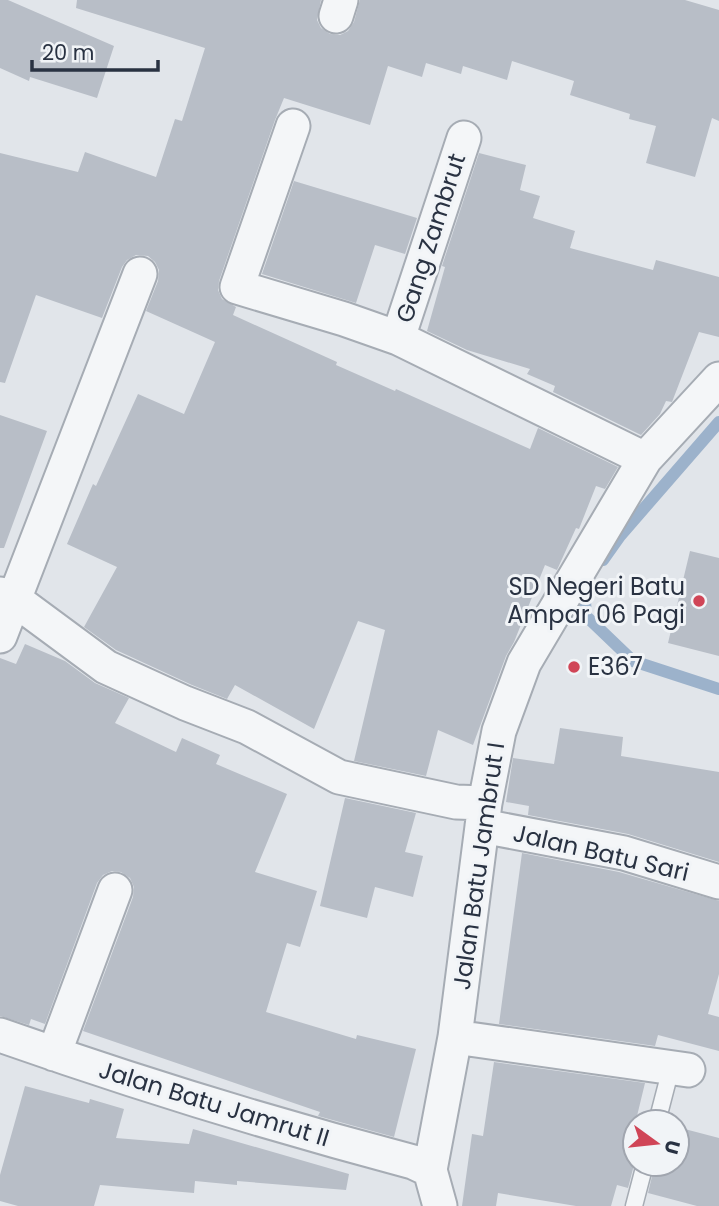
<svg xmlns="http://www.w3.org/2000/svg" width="719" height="1206" font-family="Poppins,sans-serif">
<rect width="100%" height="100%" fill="#e1e5ea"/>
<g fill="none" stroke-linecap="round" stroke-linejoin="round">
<path stroke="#9cb2cb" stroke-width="12" d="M603,560L620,536L719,422
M588,580L584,586L586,616L633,661L719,689"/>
</g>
<path fill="#b8bec7" d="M0,0H8L114,46L97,98L30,77L29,81L0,68Z
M77,0H321L317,20L321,28L330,34L340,35L348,31L354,22L360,0H685L719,10V121L712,118L695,177L646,163L656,126L629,119L630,114L570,95L574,81L512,61L507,80L463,66L461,74L426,63L422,77L388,66L370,125L284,98L275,120L219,281L218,290L222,299L236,307L233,315L337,362L336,365L395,391L396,389L530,449L538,428L618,467L605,489L596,486L579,529L576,528L557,570L545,565L514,642L506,656L473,745L438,730L426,776L354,761L385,630L358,621L314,729L235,685L227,699L192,685L116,650L84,627L117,567L67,544L93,484L96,486L138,394L184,414L215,342L146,311L158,281L159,270L155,262L148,256L136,255L127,260L122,267L102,318L36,295L5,383L0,382V153L78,172L85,152L156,177L175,119L182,121L205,48L76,8Z
M479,153L526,165L520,190L540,196L533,218L575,231L570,248L653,270L656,260L719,277V337L699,332L672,402L666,401L660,414L641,435L553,392L555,386L527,374L530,369L467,350L427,331L445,267L442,266Z
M294,181L417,218L405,254L375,245L356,303L262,274Z
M0,415L47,431L4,548H0Z
M690,551L719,558V656L668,643Z
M25,644L65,661L95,683L129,698L115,723L176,752L182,738L220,755L216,764L287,794L255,872L317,891L300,947L287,943L266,1012L356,1039L357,1035L416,1049L394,1137L318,1116L320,1112L83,1031L133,897L134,887L130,878L121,872L112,871L103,875L97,883L45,1024L31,1019L29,1025L0,1016V658L16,664Z
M560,728L623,737L621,756L719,772V862L628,834L528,815L529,806L506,802L513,758L554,764Z
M345,798L416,813L405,852L423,856L413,897L375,887L367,918L320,906Z
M522,853L619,872L719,901V974L708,1014L719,1017V1051L658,1035L655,1046L499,1024Z
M494,1062L645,1083L637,1116L647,1119V1122H635V1161L628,1188L617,1185L611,1206H576L498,1193L496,1206H462L472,1134L483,1136Z
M25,1086L89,1103L90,1099L124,1109L116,1138L189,1144L193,1129L349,1174L346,1190L237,1181V1185L195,1181L194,1193L100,1185L94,1206H18L0,1201V1175Z
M677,1127L719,1138V1206H697L648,1193L655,1164H677Z"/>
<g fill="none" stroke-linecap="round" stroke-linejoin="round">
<g stroke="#a6acb4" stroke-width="19">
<path id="lane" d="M657,1122L671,1068
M634,1206L645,1164"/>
</g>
<g stroke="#a6acb4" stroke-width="37">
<path id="street" d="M336,16L341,0
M293,126L237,287L344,319L398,338L645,459
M398,338L464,138
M0,594L14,599L106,667L185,703L247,727L339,777L456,802L485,803
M0,636L140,274
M482,826L624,853L719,882
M0,1035C136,1083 273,1125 413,1162L430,1170
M455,1037L688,1070
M54,1054L115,890
M440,1206L430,1170L455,1037L485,803L499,731L524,663L645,459L719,379"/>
</g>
<use href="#lane" stroke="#f4f6f8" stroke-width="16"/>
<use href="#street" stroke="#f4f6f8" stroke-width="33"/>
</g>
<g fill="#d04557" stroke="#f1f4f7" stroke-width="2.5">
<circle cx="699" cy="601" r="7"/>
<circle cx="574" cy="667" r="7"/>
</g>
<g text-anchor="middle" stroke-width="6" stroke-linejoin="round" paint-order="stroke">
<g font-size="24" fill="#293242" stroke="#f1f4f7">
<text transform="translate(431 238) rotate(-72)" y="8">Gang Zambrut</text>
<text transform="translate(601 853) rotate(13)" y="8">Jalan Batu Sari</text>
<text transform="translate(479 866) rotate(-82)" y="8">Jalan Batu Jambrut I</text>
<text transform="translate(214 1104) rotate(17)" y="8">Jalan Batu Jamrut II</text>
</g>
<g font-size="24" fill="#293242" stroke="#f1f4f7" text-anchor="end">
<text x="685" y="595">SD Negeri Batu<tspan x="685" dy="28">Ampar 06 Pagi</tspan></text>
<text x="588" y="675" text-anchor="start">E367</text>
</g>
</g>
<g transform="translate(656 1143) rotate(105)"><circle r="33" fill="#f1f4f7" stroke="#a1a6af" stroke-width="2"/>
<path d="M0-5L12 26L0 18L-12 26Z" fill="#d04557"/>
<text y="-10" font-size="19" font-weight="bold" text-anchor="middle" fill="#293242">U</text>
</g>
<path d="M32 60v10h126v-10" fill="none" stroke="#293242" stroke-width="3.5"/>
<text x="42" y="60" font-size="21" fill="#293242" stroke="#f1f4f7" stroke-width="5" paint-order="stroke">20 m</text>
</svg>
